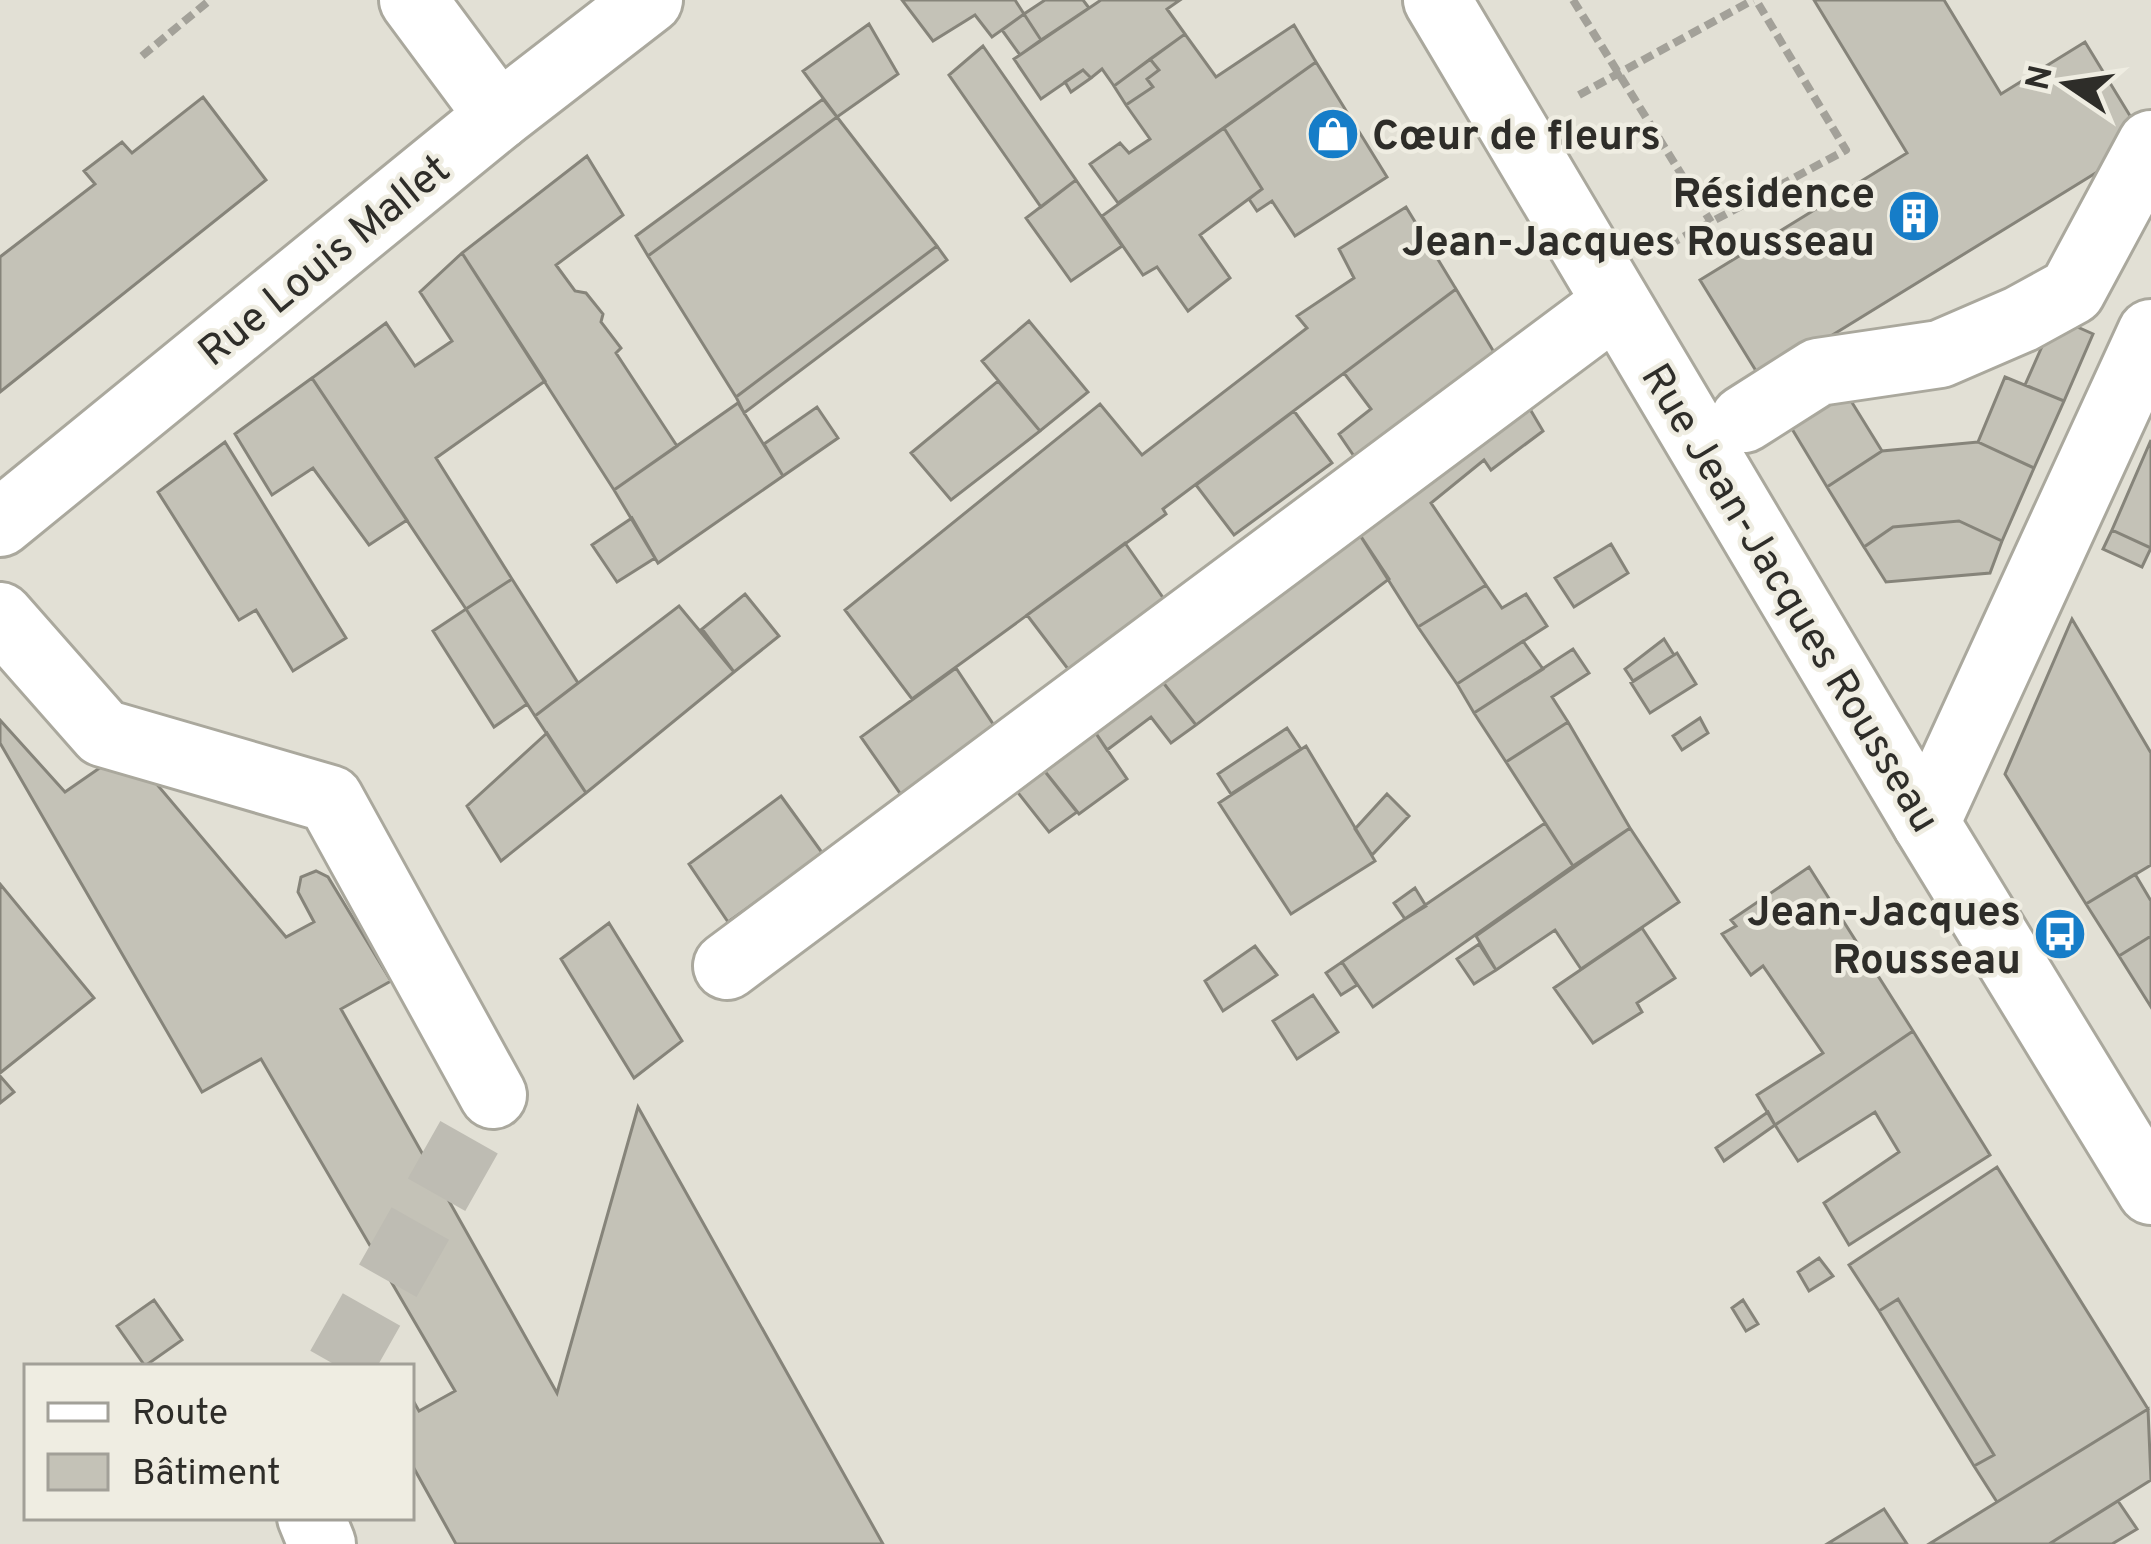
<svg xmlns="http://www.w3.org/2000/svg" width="2151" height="1544" font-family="Overpass,sans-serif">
<rect width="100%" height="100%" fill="#e2e0d5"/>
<path fill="#c4c2b7" stroke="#86847a" stroke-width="3" d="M902,0H1015L1024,14L992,37L975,15L933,41Z
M1045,0H1083L1089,8L1041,40L1024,14Z
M1101,0H1180L1167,9L1185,34L1114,86L1102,69L1091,78L1083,70L1041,99L1014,59Z
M1814,0H1944L2001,94L2085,42L2146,142L1761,379L1700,280L1907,153Z
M1024,14L1041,40L1020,55L1002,30Z
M869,24L898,74L837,117L803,71Z
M1294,25L1316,62L1118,203L1090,164L1120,143L1129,153L1150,139L1126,105L1153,87L1147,79L1159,70L1150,59L1185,34L1216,77Z
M983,46L1076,180L1041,207L949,75Z
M1150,59L1159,70L1147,79L1153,87L1126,105L1114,86Z
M1316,62L1387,177L1295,236L1272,201L1257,211L1249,199L1262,189L1224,128Z
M1083,70L1091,78L1071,92L1065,82Z
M203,97L266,180L0,392V257L95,184L84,171L122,142L132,153Z
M823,99L837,117L648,256L636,236Z
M837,117L937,246L736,397L648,256Z
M1224,128L1262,189L1200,235L1230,278L1188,311L1157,267L1143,275L1102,216Z
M587,156L623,215L556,265L575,291L586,293L603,314L601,322L621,348L616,353L677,446L614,490L462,253Z
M1076,180L1122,246L1071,281L1026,218Z
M1406,207L1456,289L1163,509L1166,514L912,699L845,610L1100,404L1142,455L1307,328L1297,316L1354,278L1339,249Z
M937,246L947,260L744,413L736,397Z
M462,253L545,381L436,458L512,579L466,609L312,378L386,323L415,366L452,341L420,292Z
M1456,289L1503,367L1362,468L1339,434L1371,409L1344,373Z
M2055,317L2093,334L2064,401L2025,385Z
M1029,321L1088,392L1040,431L982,361Z
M2005,377L2064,401L2034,468L1978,442Z
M312,378L407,520L369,545L313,468L272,495L235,434Z
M998,381L1040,431L951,500L911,453Z
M1843,388L1882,451L1827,487L1789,424Z
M1521,394L1543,431L1491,470L1484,460L1431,503L1486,585L1418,627L1358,532Z
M738,403L783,476L658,563L614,490Z
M817,407L838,438L783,476L764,444Z
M1294,411L1332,463L1234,535L1196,485Z
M2151,440V548L2112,530Z
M225,442L346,638L293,671L256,610L239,620L158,492Z
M1978,442L2034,468L2002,541L1959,521L1893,527L1864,547L1827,487L1882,451Z
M632,518L655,558L617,582L592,545Z
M1959,521L2002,541L1990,573L1886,582L1864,547L1893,527Z
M2112,530L2151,548L2142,567L2103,549Z
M1358,532L1389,579L1196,725L1162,681Z
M1125,543L1166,602L1071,673L1027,615Z
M1611,544L1628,573L1574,607L1555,578Z
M512,579L578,683L535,716L466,609Z
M1486,585L1502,608L1526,594L1547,626L1457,684L1418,627Z
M745,594L779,636L734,672L702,629Z
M679,606L734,672L586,793L535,716Z
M466,609L527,704L494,727L433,631Z
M2072,619L2151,753V865L2086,904L2005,774Z
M1664,639L1674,655L1633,681L1625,669Z
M1523,641L1543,669L1474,713L1457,684Z
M1573,649L1589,673L1552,697L1568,722L1506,762L1474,713Z
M1677,653L1696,684L1650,713L1631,683Z
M956,668L995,727L902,796L861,737Z
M1162,681L1196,725L1171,743L1151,717L1107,750L1093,729Z
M1700,718L1708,733L1682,750L1673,736Z
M0,720L65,792L127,749L286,937L314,922L298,892L301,877L316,871L328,877L391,981L341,1009L557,1393L638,1107L883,1544H456L411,1463V1397L419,1411L455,1391L261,1059L202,1092L0,743Z
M1568,722L1630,828L1573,866L1506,762Z
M1287,728L1301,749L1231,794L1218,774Z
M1093,729L1127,779L1079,814L1039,764Z
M547,733L586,793L501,861L467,806Z
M1306,746L1375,861L1291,914L1219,803Z
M1039,764L1077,812L1049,832L1012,785Z
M1387,794L1409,816L1372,855L1355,829Z
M781,796L823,854L728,922L689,864Z
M1545,823L1573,866L1373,1007L1342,962Z
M1630,828L1679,902L1581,969L1555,930L1496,970L1476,936Z
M1809,867L1913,1031L1775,1125L1757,1095L1823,1053L1763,966L1751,975L1722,934L1736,926L1731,920Z
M2135,874L2151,901V936L2119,956L2086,904Z
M0,884L94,998L0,1073Z
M1415,888L1426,906L1405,919L1394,903Z
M609,923L682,1041L634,1078L561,959Z
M1642,928L1675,978L1637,1003L1642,1012L1593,1043L1554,988Z
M2151,936V1007L2119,956Z
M1479,944L1496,970L1474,984L1457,959Z
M1255,946L1277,975L1223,1011L1205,981Z
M1342,962L1357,985L1341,995L1326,973Z
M1313,995L1338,1032L1297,1059L1273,1021Z
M1913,1031L1990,1155L1849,1245L1824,1203L1899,1152L1875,1112L1798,1161L1775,1125Z
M0,1076L14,1092L0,1103Z
M1768,1112L1775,1125L1724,1161L1716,1148Z
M1997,1167L2148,1409L1997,1502L1974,1466L1994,1455L1898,1299L1879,1311L1849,1265Z
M1819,1258L1833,1276L1809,1291L1798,1272Z
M1898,1299L1994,1455L1974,1466L1879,1311Z
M154,1300L182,1340L145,1366L117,1326Z
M1743,1300L1758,1324L1746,1331L1732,1308Z
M2148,1409L2151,1480L2049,1544H1929Z
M2118,1501L2137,1529L2112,1544H2049Z
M1884,1509L1907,1544H1827Z"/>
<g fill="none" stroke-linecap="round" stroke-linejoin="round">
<path stroke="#bebcb3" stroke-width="66" stroke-dasharray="66 33" stroke-linecap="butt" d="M339,1367L493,1095"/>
<g stroke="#aaa89d" stroke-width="72">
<path id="minor" d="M413,0L499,116
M1744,419L1818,372L1940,354L2021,319L2072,291L2151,144
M0,616L103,733L330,799L493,1095
M1926,823L2151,333
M727,966L1616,303
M311,1517L322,1544"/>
</g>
<g stroke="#aaa89d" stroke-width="72">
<path id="major" d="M1437,0L1926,823L2151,1191
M0,523L499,116L649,0"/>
</g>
<path stroke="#a3a199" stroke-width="8" stroke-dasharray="12 6" stroke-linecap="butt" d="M1573,0L1711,222
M142,56L210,0
M1579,95L1753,0
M1668,245L1846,150L1756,0"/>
<use href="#minor" stroke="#fff" stroke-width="66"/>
<use href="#major" stroke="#fff" stroke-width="66"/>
</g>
<defs>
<g id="shop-disc" transform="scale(2.7)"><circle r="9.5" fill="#167dc8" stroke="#efede2"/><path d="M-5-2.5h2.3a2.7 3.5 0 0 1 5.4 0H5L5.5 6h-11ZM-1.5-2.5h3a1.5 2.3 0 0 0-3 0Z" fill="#fff"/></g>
<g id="building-disc" transform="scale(2.7)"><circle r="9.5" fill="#167dc8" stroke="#efede2"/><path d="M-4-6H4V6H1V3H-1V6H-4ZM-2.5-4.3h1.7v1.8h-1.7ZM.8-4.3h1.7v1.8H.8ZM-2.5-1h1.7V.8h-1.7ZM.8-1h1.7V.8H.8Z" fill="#fff"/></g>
<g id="bus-disc" transform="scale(2.7)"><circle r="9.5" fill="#167dc8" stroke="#efede2"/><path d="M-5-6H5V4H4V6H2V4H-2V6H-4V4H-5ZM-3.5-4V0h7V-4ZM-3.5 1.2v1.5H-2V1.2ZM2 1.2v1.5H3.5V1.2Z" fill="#fff"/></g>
</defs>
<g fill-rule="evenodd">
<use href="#shop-disc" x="1333" y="134"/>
<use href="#building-disc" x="1914" y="216"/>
<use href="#bus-disc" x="2060" y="934"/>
</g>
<g text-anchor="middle" stroke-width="9" stroke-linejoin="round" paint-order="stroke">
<g font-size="42" font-weight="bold" fill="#2e2d29" stroke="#efede2" text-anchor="end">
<text x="1372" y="149" text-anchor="start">Cœur de fleurs</text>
<text x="1875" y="207">Résidence<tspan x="1875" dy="48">Jean-Jacques Rousseau</tspan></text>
<text x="2021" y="925">Jean-Jacques<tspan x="2021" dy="48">Rousseau</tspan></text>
</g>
<g font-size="42" fill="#2e2d29" stroke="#efede2">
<text transform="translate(323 259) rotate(-39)" y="15">Rue Louis Mallet</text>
<text transform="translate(1792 597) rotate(59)" y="15">Rue Jean-Jacques Rousseau</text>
</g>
</g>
<rect x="24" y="1364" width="390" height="156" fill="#efede2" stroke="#a2a098" stroke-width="3"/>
<rect x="48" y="1403" width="60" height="18" fill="#ffffff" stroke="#a2a098" stroke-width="3"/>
<text x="132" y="1424" font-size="36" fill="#2e2d29">Route</text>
<rect x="48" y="1454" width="60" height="36" fill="#c4c2b7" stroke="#a2a098" stroke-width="3"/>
<text x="132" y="1484" font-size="36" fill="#2e2d29">Bâtiment</text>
<g transform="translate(2067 84) rotate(283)" stroke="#efede2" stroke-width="9" paint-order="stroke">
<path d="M0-9L21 45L0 30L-21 45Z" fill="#2e2d29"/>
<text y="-18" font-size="33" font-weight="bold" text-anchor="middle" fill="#2e2d29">N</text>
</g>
</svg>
